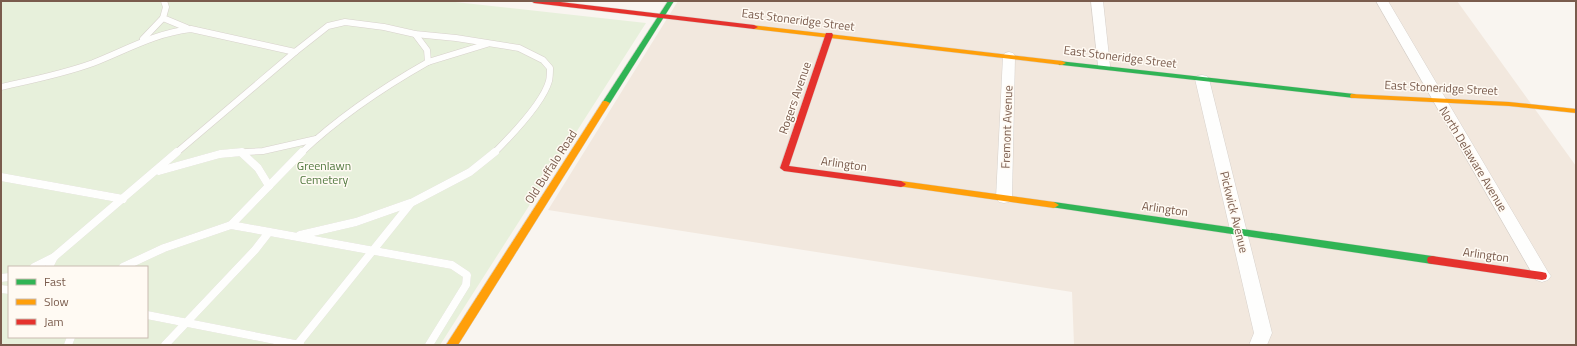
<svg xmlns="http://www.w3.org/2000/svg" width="1577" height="346" viewBox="0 0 1577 346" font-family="'Titillium Web',sans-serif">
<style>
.residential{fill:#f2e8de}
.green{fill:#e7f0db;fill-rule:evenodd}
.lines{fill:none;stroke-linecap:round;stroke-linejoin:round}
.lane-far1-casing{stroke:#d7d1cb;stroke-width:7}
.lane-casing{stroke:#d7d1cb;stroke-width:8}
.street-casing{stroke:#d7d1cb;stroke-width:1}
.fast-casing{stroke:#d9d2cb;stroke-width:1}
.slow-casing{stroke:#d9d2cb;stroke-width:1}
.jam-casing{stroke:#d9d2cb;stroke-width:1}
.lane-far1{stroke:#fefefd;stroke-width:6}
.lane{stroke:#fefefd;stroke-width:8}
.street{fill:#fefefd;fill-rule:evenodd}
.fast{fill:#30b455;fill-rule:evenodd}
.slow{fill:#ff9f0a;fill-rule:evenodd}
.jam{fill:#e5322d;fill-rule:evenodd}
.labels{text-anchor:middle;stroke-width:3;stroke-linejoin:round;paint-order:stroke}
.street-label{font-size:12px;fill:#7a5c4d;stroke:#fffaf3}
.park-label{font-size:12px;fill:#537a41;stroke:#fffaf3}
</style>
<rect width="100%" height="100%" fill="#f9f5f0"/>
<!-- residential -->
<polygon class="residential" points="678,1 1457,1 1576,166 1576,345 1074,345 1072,292 548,210"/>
<!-- green -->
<path class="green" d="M1,1H446L646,23L440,345H1ZM9,267H147V337H9Z"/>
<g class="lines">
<defs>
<g id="lane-far1">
<polyline points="164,1 166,7 163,18 187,28"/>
<polyline points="143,39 163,18"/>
<path d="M295,52L328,26L345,22L384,27L415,34L456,38L519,48L543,60L550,68C550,72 550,77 549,81C543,103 510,137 494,153"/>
<polyline points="428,62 487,44"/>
<path d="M1,87C32,80 63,74 93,63C126,50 155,33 191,29L295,52L176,153"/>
<polyline points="228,153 263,151 316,139"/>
<path d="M301,153C339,117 382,88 428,62L427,50L415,34"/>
</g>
<g id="lane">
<polyline points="242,153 258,168 269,186"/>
<polyline points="159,171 220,154 242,152"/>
<polyline points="1,177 123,199"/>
<polyline points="231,225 302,152"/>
<polyline points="300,235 356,222 410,203"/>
<polyline points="34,267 54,257"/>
<polyline points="49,267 54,257 177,152"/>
<polyline points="123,267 164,248 231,225 452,265 467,275 466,285 429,345"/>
<polyline points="1,278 9,277"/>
<polyline points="1,289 9,290"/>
<polyline points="147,315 300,345"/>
<polyline points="68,345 71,337"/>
<polyline points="165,345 255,250 269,232"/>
<polyline points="297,345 411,203 470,172 495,152"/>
</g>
<g id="street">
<polygon points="1091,1 1103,1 1110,66 1109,69 1099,69 1098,66"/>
<polygon points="1376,1 1388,1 1548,272 1551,276 1548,280 1542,282 1536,280"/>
<polygon points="1009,52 1013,53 1015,56 1012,198 1009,202 1004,203 999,202 996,198 1003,56 1005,53"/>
<polygon points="1202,75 1207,76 1209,79 1272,333 1267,345 1249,345 1254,333 1195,79 1197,76"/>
</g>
<g id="fast">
<polygon points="668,1 674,1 610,103 606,105 603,105 602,103"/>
<polygon points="1059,61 1354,94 1358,96 1354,98 1062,65 1059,65 1058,63"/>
<polygon points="1054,202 1432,256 1436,257 1437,260 1436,263 1432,264 1051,207 1049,205"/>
</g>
<g id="slow">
<polygon points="751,25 1062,61 1066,63 1062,65 754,29 750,27"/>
<polygon points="1351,94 1509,102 1576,109 1576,113 1509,106 1354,98 1351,98 1350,96"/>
<polygon points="603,101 606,101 610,103 458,345 446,345"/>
<polygon points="901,181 1054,202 1059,205 1054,208 898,186 896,184"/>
</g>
<g id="jam">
<polygon points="531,1 552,1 754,25 758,27 754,29 534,3"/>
<polygon points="826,33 832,33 833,35 789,166 901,181 906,184 904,186 901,187 784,171 780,168"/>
<polygon points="1432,256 1542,272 1546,273 1547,276 1546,279 1542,280 1432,264 1428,263 1427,260 1428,257"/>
</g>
</defs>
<!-- lane-far1 casing -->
<use href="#lane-far1" class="lane-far1-casing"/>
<!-- lane casing -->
<use href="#lane" class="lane-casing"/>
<!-- street casing -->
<use href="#street" class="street-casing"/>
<!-- fast casing -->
<use href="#fast" class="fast-casing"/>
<!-- slow casing -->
<use href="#slow" class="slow-casing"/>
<!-- jam casing -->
<use href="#jam" class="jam-casing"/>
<!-- lane-far1 -->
<use href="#lane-far1" class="lane-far1"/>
<!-- lane -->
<use href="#lane" class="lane"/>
<!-- street -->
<use href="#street" class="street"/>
<!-- fast -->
<use href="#fast" class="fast"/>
<!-- slow -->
<use href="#slow" class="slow"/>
<!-- jam -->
<use href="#jam" class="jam"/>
</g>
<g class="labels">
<!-- street labels -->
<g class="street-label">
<text transform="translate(798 20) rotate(7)" y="4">East Stoneridge Street</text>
<text transform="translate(1120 57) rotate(7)" y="4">East Stoneridge Street</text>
<text transform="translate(1441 88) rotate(3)" y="4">East Stoneridge Street</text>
<text transform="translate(795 98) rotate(-71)" y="4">Rogers Avenue</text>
<text transform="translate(1007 127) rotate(-88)" y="4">Fremont Avenue</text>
<text transform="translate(1473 159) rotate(59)" y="4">North Delaware Avenue</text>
<text transform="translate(844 164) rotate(8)" y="4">Arlington</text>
<text transform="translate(551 167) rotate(-57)" y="4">Old Buffalo Road</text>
<text transform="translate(1165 209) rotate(8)" y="4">Arlington</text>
<text transform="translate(1234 212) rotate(76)" y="4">Pickwick Avenue</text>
<text transform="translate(1486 255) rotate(8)" y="4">Arlington</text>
</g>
<!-- park labels -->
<g class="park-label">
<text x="324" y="170">Greenlawn<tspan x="324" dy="14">Cemetery</tspan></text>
</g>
</g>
<!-- border -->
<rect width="1577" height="346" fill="none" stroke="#7a5c4d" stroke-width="4"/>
<!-- legend -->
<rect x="8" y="266" width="140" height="72" fill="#fffaf3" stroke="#cabbb1"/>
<rect x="16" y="279" width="20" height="6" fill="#30b455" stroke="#cabbb1"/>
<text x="44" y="286" font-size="12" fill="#7a5c4d">Fast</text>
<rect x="16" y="299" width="20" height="6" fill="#ff9f0a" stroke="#cabbb1"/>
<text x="44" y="306" font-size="12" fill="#7a5c4d">Slow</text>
<rect x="16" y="319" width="20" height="6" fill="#e5322d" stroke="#cabbb1"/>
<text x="44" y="326" font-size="12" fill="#7a5c4d">Jam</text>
</svg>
